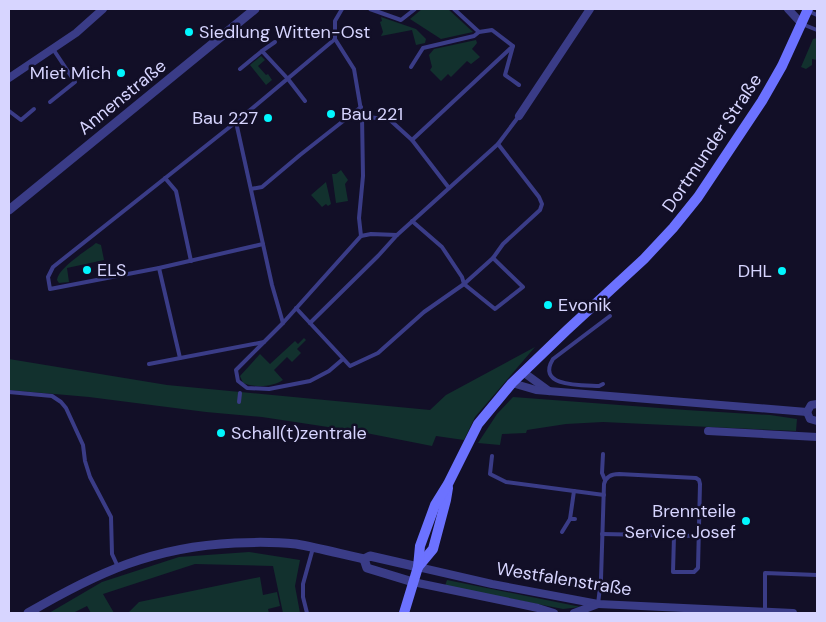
<svg xmlns="http://www.w3.org/2000/svg" width="826" height="622" viewBox="0 0 826 622" font-family="'DM Sans',sans-serif">
<style>
.green{fill:#12312e}
.lines{fill:none;stroke-linecap:round;stroke-linejoin:round}
.service{stroke:#3a3c87;stroke-width:4}
.minor{stroke:#3a3c87;stroke-width:8}
.tertiary{stroke:#3a3c87;stroke-width:9}
.secondary{stroke:#6c72ff;stroke-width:10}
.poi-dot{fill:#01f7ff;stroke:#120f27;stroke-width:2}
.labels{text-anchor:middle;stroke-width:5;stroke-linejoin:round;paint-order:stroke}
.poi-label{font-size:18px;fill:#d7d5ff;stroke:#120f27;text-anchor:start}
.street-label{font-size:18px;fill:#d7d5ff;stroke:#120f27}
</style>
<rect width="100%" height="100%" fill="#120f27"/>
<!-- green -->
<g class="green">
<polygon points="422,9 448,9 473,32 441,39 410,19"/>
<polygon points="381,17 416,29 426,39 425,43 416,45 412,30 381,36 383,32 380,22 382,21"/>
<polygon points="817,38 817,60 812,59 812,65 806,69 801,67 813,39"/>
<polygon points="476,40 477,43 472,49 480,57 471,64 467,61 451,77 448,74 441,81 430,70 432,67 429,55 434,49"/>
<polygon points="261,56 265,60 258,66 266,75 268,74 272,80 266,85 250,65"/>
<polygon points="341,170 348,180 345,184 348,201 336,203 332,174 336,174"/>
<polygon points="326,182 331,204 328,206 326,204 322,207 311,195"/>
<path d="M96,243L101,245L104,260L67,268L69,282L59,283L57,280C58,268 86,251 96,243Z"/>
<path d="M304,338L306,340L297,349L301,353L292,362L287,357L274,370L283,380C272,387 256,388 243,383L240,376L260,354L270,364L295,341L298,344Z"/>
<polygon points="535,347 475,417 464,440 436,436 432,446 361,432 262,417 206,412 89,397 9,390 9,359 167,385 430,410 446,395"/>
<polygon points="513,397 686,410 770,415 797,419 796,431 603,422 566,424 527,430 526,433 502,434 500,445 478,443 497,414"/>
<polygon points="249,552 300,560 295,586 300,613 283,613 273,566 195,564 103,594 114,613 91,613 87,606 73,613 49,613 102,582 179,557"/>
<polygon points="260,577 263,595 277,592 280,606 268,609 269,613 128,613 139,602"/>
<polygon points="447,580 581,607 563,609 445,586"/>
</g>
<g class="lines">
<!-- service -->
<g class="service">
<polyline points="370,9 401,20 415,9"/>
<polyline points="454,9 479,32 492,30 513,46 505,75 519,85"/>
<polyline points="808,11 817,15"/>
<polyline points="802,24 817,30"/>
<polyline points="335,39 354,69 362,116 363,176 359,218 361,236"/>
<polyline points="262,51 275,42"/>
<polyline points="411,67 423,48 474,36 479,32"/>
<polyline points="240,69 262,51 288,79 305,101"/>
<polyline points="50,102 75,82 53,49"/>
<polyline points="9,111 21,120 34,109"/>
<polyline points="362,116 390,120 412,140 449,188"/>
<polyline points="236,122 272,285 283,323"/>
<polyline points="412,140 513,46"/>
<polyline points="165,178 176,191 191,261"/>
<polyline points="251,189 262,187 300,155 361,107"/>
<polyline points="412,221 442,247 462,277 464,284 495,309 523,287 493,258"/>
<polyline points="263,244 159,268 50,289 48,277 53,267 236,122 335,39 335,21 342,9"/>
<polyline points="159,268 180,358"/>
<polyline points="296,308 350,366 378,353 424,312 464,284 493,258 503,244 540,210 542,204 539,197 498,144"/>
<polyline points="310,323 378,256 397,235"/>
<polyline points="264,342 236,370 238,381 247,388 269,389 310,381 329,371 343,359"/>
<polyline points="149,364 264,342 283,323 361,236 371,234 397,235 498,144 519,116"/>
<path d="M603,384L599,386C585,385 535,388 553,359L610,316"/>
<polyline points="9,392 52,396 61,402 66,408 83,445 85,461 90,477 111,517 112,554 118,567"/>
<polyline points="239,402 240,393"/>
<polyline points="603,454 602,473 605,480"/>
<polyline points="492,456 490,474 506,482 604,495"/>
<polyline points="574,491 570,519 575,519"/>
<polyline points="562,532 570,519"/>
<polyline points="602,534 699,536"/>
<path d="M598,604L601,579L604,484C606,476 612,474 619,474L696,478L699,480L700,484L698,568L694,572H673L674,536"/>
<polyline points="765,612 765,573 817,575"/>
<polyline points="307,613 303,597 303,584 313,548"/>
</g>
<!-- minor -->
<g class="minor">
<polyline points="788,9 802,24"/>
<polyline points="9,78 76,33 103,9"/>
<polyline points="519,116 590,9"/>
<polyline points="523,372 549,391"/>
<polyline points="512,383 536,390 807,412"/>
<polyline points="807,412 810,419 817,421"/>
<polyline points="807,412 811,405 817,404"/>
<polyline points="708,431 817,437"/>
<polyline points="418,567 492,584 598,604 793,613"/>
<polyline points="413,582 538,608 554,613"/>
<polyline points="574,613 598,604"/>
</g>
<!-- tertiary -->
<g class="tertiary">
<polyline points="9,210 255,9"/>
<polyline points="364,559 367,568 413,582"/>
<path d="M28,613C98,572 153,547 235,543C256,542 276,542 296,544C319,548 341,554 364,559L370,556L418,567"/>
</g>
<!-- secondary -->
<g class="secondary">
<polyline points="418,567 433,549 446,500 448,488"/>
<polyline points="404,613 418,567 420,546 435,505 448,484 478,424 512,383 567,330 644,259 673,228 698,197 762,101 782,66 808,9"/>
</g>
</g>
<!-- markers -->
<g class="poi-dot">
<circle cx="189" cy="32" r="5"/>
<circle cx="121" cy="73" r="5"/>
<circle cx="331" cy="114" r="5"/>
<circle cx="268" cy="118" r="5"/>
<circle cx="87" cy="270" r="5"/>
<circle cx="782" cy="271" r="5"/>
<circle cx="548" cy="305" r="5"/>
<circle cx="221" cy="433" r="5"/>
<circle cx="746" cy="521" r="5"/>
</g>
<g class="labels">
<!-- poi labels -->
<g class="poi-label">
<text x="199" y="38">Siedlung Witten-Ost</text>
<text x="111" y="79" text-anchor="end">Miet Mich</text>
<text x="341" y="120">Bau 221</text>
<text x="258" y="124" text-anchor="end">Bau 227</text>
<text x="97" y="276">ELS</text>
<text x="772" y="277" text-anchor="end">DHL</text>
<text x="558" y="311">Evonik</text>
<text x="231" y="439">Schall(t)zentrale</text>
<text x="736" y="517" text-anchor="end">Brennteile<tspan x="736" dy="21">Service Josef</tspan></text>
</g>
<!-- street labels -->
<g class="street-label">
<text transform="translate(122 97) rotate(-39)" y="6">Annenstraße</text>
<text transform="translate(712 143) rotate(-56)" y="6">Dortmunder Straße</text>
<text transform="translate(564 579) rotate(9)" y="6">Westfalenstraße</text>
</g>
</g>
<!-- border -->
<rect width="826" height="622" fill="none" stroke="#d7d5ff" stroke-width="20"/>
</svg>
